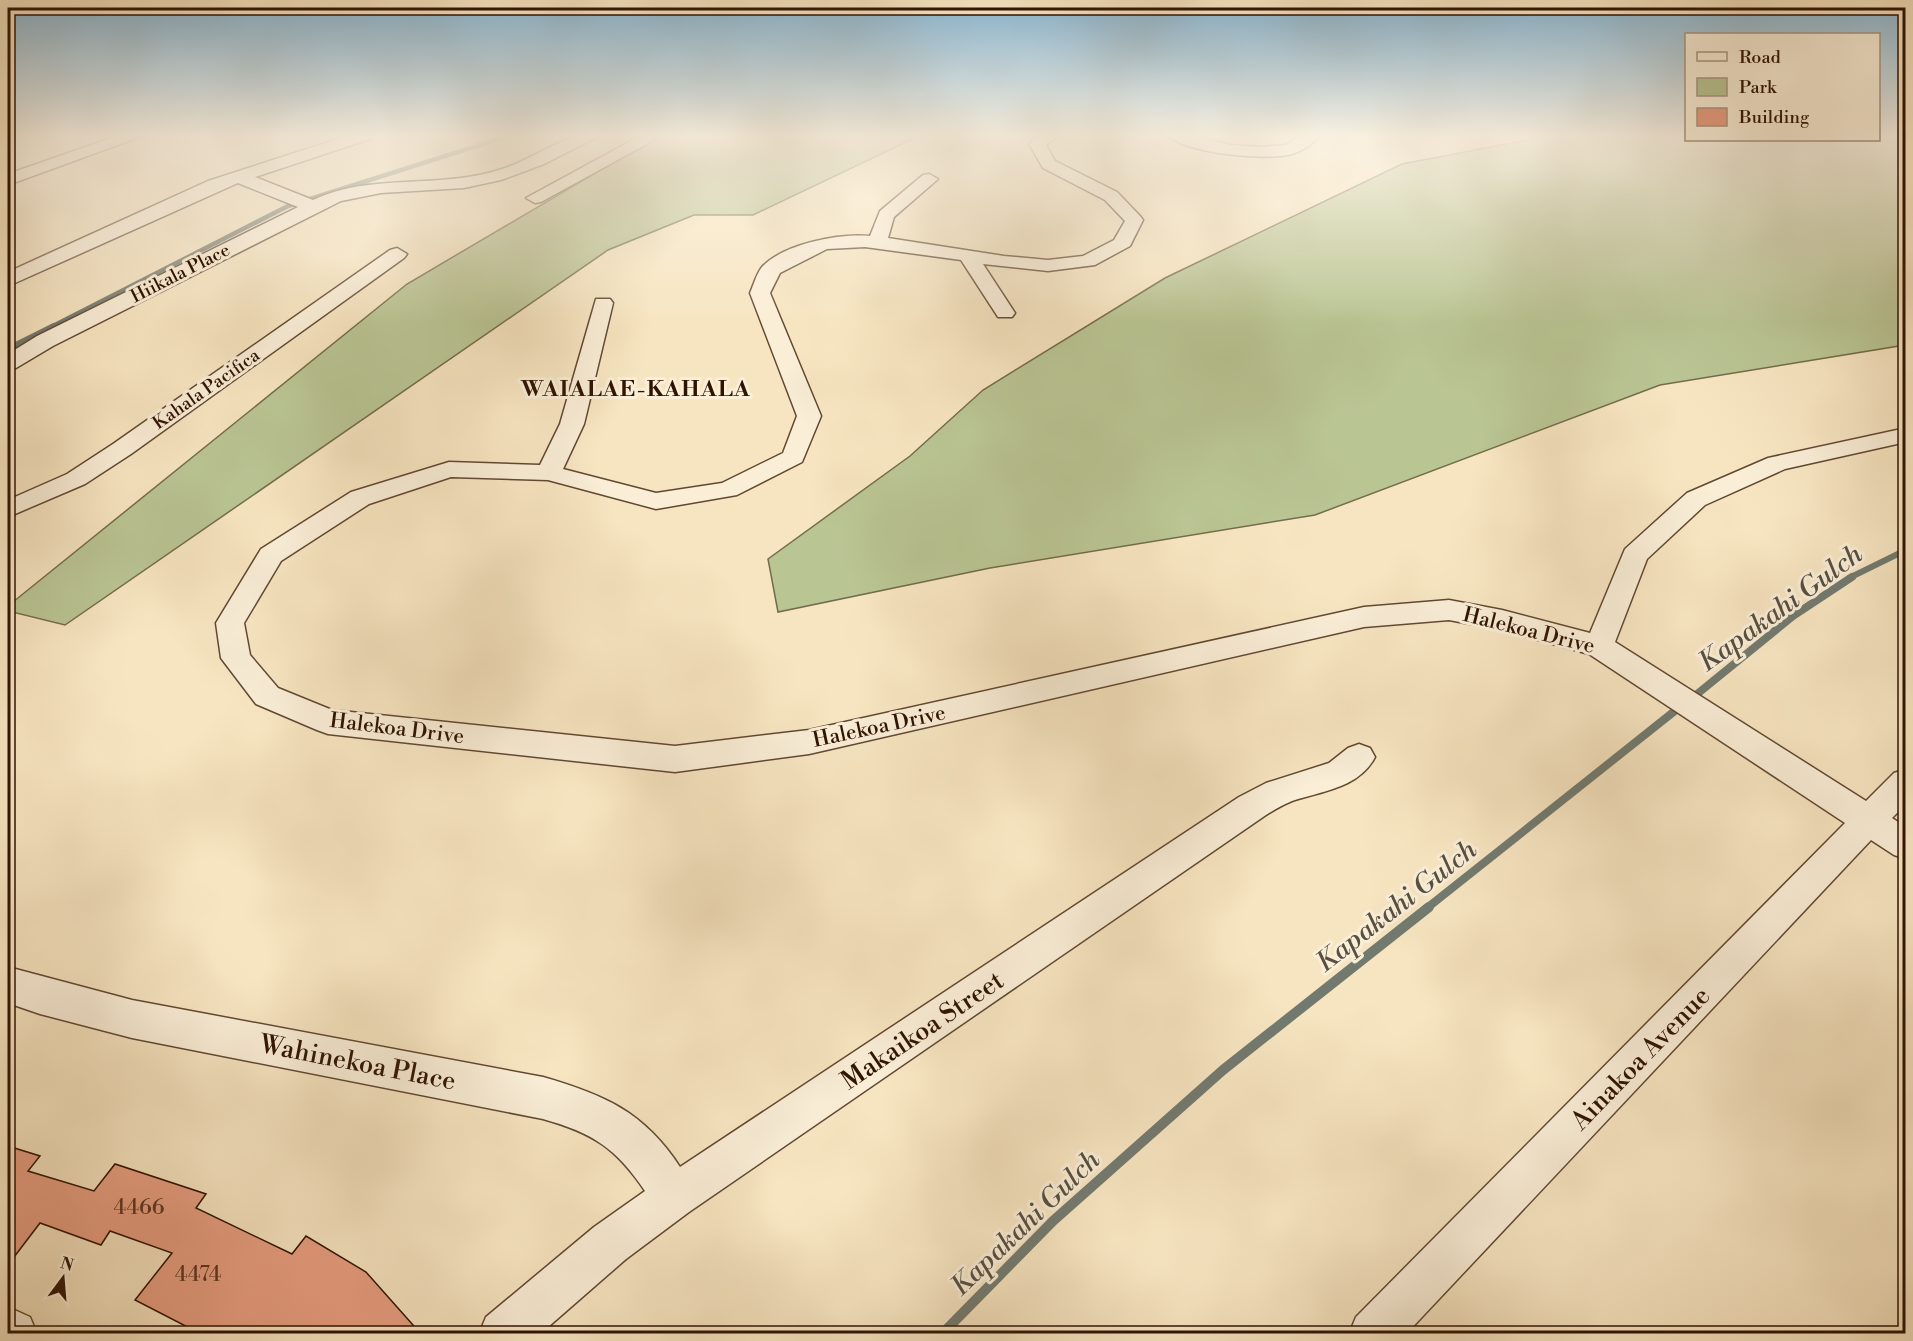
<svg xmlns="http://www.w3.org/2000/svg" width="1913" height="1341" viewBox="0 0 1913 1341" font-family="'Libre Bodoni',serif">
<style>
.green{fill:#bac594;stroke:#746c4b;stroke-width:1.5}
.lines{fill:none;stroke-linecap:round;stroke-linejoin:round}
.stream-far3{stroke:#727a70;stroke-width:4.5}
.stream-far2{stroke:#727a70;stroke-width:6}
.stream-far1{stroke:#727a70;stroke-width:8}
.stream{stroke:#727a70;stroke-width:10}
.building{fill:#e79e81;stroke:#2f1302;stroke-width:1.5}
.minor-casing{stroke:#614832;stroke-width:3}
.minor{fill:#faeed7;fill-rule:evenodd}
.labels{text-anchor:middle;stroke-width:6;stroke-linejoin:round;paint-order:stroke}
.far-street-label{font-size:18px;fill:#2f1302;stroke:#faeed7}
.street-label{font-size:21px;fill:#2f1302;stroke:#faeed7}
.near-number-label{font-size:21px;fill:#5d3622}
.far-district-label{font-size:22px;font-weight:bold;letter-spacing:1.5px;fill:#2f1302;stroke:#faeed7}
.near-street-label{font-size:26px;fill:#2f1302;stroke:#faeed7}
.near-water-label{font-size:27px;font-style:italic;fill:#564f42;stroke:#faeed7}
</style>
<rect width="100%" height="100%" fill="#f7e5c1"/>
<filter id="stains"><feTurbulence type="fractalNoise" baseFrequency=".00333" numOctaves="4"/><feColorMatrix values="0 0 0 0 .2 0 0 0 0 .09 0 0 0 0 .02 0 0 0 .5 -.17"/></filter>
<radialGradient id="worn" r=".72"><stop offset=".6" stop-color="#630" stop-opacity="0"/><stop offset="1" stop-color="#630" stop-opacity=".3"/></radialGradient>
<!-- green -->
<g class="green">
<polygon points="660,135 921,135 753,215 694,215 608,250 65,625 8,611 8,606 407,284"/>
<polygon points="1553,135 1686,135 1686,140 1878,140 1879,135 1905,135 1905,345 1660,385 1315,515 990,568 778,612 768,559 910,456 983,390 1165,278 1402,164"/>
</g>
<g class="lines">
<!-- stream-far3 -->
<polyline class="stream-far3" points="51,327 288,206 511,135"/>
<!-- stream-far2 -->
<g class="stream-far2">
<polyline points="8,349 54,326"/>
<polyline points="1849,578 1906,550"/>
</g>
<!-- stream-far1 -->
<g class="stream-far1">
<polyline points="1691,699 1793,616 1852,577"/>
<polyline points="1427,908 1681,706"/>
</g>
<!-- stream -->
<polyline class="stream" points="942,1334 1053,1221 1223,1070 1429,907"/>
</g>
<!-- building -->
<polygon class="building" points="8,1146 40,1156 28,1171 94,1191 115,1164 206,1194 196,1208 292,1254 306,1236 366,1272 421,1334 201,1334 135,1300 172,1253 110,1231 101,1245 40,1223 8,1265"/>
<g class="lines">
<defs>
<g id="minor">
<polygon points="120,135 145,135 8,185 8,174"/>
<path d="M350,135H375L373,138L255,177L313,200C372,172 440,190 502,169C528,161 552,143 578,136C585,134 594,135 601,135L544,164L501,180L464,188L381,193L341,201L53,346L16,368L8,369V354L37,336L298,207L238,183L15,283L8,285V272L208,181Z"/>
<polygon points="642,135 663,135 541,202 535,203 526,198"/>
<path d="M1039,135H1058L1046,145L1055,161L1117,192L1140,216L1143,220L1130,246L1095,265L1048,271L983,264L1015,313L1012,317H998L961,260L865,247L827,249L780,273L770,293L821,416L802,462L737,495L656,509L548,480L451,477L369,504L281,561L244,623L250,655L278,688L332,710L675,746L809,730L1364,607L1449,600L1502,610L1590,633L1625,549L1687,493L1768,458L1906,428V442L1785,469L1705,505L1647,559L1615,642L1866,801L1894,773L1906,769V804L1892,818L1906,827V859L1894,855L1871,840L1406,1334H1349L1356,1317L1845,823L1589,654L1502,630L1449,620L1364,627L809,754L675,772L328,734L317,730L256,704L221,658L216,623L261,549L351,492L449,462L540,465L560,424L596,299H610L613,303L584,424L563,469L656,493L722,483L783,453L797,416L750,293C754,284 756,275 762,267C783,244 840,233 870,236L880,211L923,175L929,174L938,179L894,217L888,238L1004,256L1048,260L1083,256L1114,240L1125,221L1105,200L1043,168L1029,144Z"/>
<path d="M1168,135H1192L1231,145L1260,147L1286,145L1301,135H1320C1313,143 1303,151 1292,154C1268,161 1186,154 1168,135Z"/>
<polygon points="397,248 407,254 404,258 131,454 85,484 8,517 8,500 67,474 113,444 390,250"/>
<path d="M1359,744L1370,748L1375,757C1359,788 1322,791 1292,801C1282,805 1272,811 1263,817L689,1212L626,1259L540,1334H479L486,1317L594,1227L645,1191C616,1148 593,1133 543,1119L132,1038L40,1014L8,1003V967L132,1000L543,1077C605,1095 644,1112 680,1167L1239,797L1266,783L1329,763L1348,748Z"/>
<polygon points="8,1307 30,1317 37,1334 8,1334"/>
</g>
</defs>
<!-- minor casing -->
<use href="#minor" class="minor-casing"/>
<!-- minor -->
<use href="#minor" class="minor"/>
</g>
<!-- sky -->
<linearGradient id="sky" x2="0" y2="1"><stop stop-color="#8ab8d5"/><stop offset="0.42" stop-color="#fbf3e3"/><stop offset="1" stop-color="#fbf3e3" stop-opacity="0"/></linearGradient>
<rect width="1913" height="323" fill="url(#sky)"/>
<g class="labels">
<!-- far-street labels -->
<g class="far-street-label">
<text transform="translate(180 273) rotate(-27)" y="6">Hiikala Place</text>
<text transform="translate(206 389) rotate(-35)" y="6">Kahala Pacifica</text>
</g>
<!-- street labels -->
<g class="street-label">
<text transform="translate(1529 630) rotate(14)" y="7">Halekoa Drive</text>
<text transform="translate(879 726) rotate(-12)" y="7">Halekoa Drive</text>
<text transform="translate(397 728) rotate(7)" y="7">Halekoa Drive</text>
</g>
<!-- near-number labels -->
<g class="near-number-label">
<text x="139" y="1214">4466</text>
<text x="198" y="1281">4474</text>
</g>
<!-- far-district labels -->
<g class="far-district-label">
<text x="636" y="396">WAIALAE-KAHALA</text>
</g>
<!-- near-street labels -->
<g class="near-street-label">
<text transform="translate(922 1030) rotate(-34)" y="9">Makaikoa Street</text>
<text transform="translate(1640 1058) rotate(-46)" y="9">Ainakoa Avenue</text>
<text transform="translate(358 1062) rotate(11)" y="9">Wahinekoa Place</text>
</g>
<!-- near-water labels -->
<g class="near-water-label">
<text transform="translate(1780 608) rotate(-36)" y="9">Kapakahi Gulch</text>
<text transform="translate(1396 906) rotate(-38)" y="9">Kapakahi Gulch</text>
<text transform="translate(1025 1223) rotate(-44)" y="9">Kapakahi Gulch</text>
</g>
</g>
<!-- margin -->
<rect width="1913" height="1341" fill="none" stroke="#f7e5c1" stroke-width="30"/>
<rect x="9" y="9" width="1895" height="1323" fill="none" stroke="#2f1302" stroke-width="3"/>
<rect x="15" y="15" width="1883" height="1311" fill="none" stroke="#2f1302" stroke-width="1.5"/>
<!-- legend -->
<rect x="1685" y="33" width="195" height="108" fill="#faeed7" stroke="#a99682" stroke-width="1.5"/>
<rect x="1697" y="52" width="30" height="9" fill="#faeed7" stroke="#a99682" stroke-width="1.5"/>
<text x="1739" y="63" font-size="18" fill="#2f1302">Road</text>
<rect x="1697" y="78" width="30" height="18" fill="#bac594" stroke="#a99682" stroke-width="1.5"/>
<text x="1739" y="93" font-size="18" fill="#2f1302">Park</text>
<rect x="1697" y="108" width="30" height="18" fill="#e79e81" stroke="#a99682" stroke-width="1.5"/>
<text x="1739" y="123" font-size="18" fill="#2f1302">Building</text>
<!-- north arrow -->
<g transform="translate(63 1278) rotate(16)" stroke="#faeed7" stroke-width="4.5" paint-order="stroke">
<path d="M0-4.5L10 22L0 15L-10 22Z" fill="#2f1302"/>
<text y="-9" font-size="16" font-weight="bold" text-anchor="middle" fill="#2f1302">N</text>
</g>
<rect width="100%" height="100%" filter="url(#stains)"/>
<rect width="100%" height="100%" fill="url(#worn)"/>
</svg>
